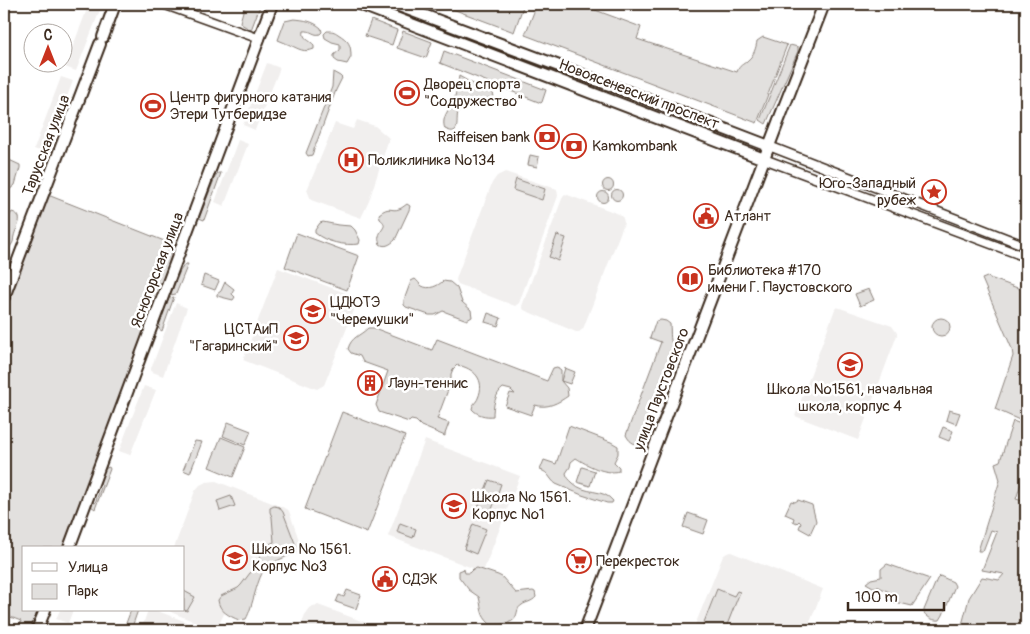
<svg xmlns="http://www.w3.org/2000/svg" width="1030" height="634" viewBox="0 0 1030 634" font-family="Pangolin,sans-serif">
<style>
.built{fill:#f1efee}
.green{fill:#e2e0de;stroke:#8e857e}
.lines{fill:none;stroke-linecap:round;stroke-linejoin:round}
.minor-casing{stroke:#3b2a1e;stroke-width:11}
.major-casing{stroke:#3b2a1e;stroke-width:14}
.minor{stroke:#fff;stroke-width:8}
.major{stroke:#fff;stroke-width:10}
.labels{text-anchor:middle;stroke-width:5;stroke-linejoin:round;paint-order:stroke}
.poi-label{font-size:15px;fill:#3b2a1e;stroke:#fff;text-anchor:start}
.street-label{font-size:15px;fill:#3b2a1e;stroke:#fff}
</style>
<rect width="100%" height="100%" fill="#fff"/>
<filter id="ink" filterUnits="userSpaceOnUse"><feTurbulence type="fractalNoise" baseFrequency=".02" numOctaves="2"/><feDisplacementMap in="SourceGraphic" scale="10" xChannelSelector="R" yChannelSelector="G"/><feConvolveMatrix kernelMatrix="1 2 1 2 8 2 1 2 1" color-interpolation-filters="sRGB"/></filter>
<g filter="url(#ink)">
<!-- built -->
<g class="built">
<polygon points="89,4 102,5 76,71 65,67"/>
<polygon points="267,63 280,68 255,130 243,125"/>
<polygon points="61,77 73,81 46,153 34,149"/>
<polygon points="357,120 375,126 389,138 369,201 361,218 311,200 307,190 335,123 353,129"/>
<polygon points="238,140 248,144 224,206 215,202"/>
<polygon points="505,172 557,189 558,196 519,303 515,306 458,284 456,280 457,276 492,183 497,176"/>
<polygon points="565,194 619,214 623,218 624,223 583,329 579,332 576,332 524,310 522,306 563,196"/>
<polygon points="278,268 359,298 324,385 317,389 243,360"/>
<polygon points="176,303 187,308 163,376 150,371"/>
<polygon points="837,307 892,326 897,333 897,335 858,440 795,416 835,309"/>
<polygon points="144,386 156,390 130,455 119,451"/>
<polygon points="425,440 520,476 483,572 388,536"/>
<polygon points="216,481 287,509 289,511 303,552 268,564 224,614 216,630 215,630 173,613 168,610 184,610 184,548 174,548 195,491 200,485 206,482"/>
<polygon points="731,552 823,589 807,630 693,630 723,556 727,553"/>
<polygon points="318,605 364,622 368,627 369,630 299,630 306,612 309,608 313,606"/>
<polygon points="60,610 73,610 68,623 56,619"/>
<polygon points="148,610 155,610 192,624 195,630 141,630"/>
</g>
<!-- green -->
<g class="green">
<polygon points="245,4 259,4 260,6 251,30 241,24 240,22"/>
<polygon points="439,4 524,4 514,32"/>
<path d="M537,4H579L641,27L637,39L737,72C740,64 742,66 748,60C754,55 756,48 757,41L763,37L787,45L757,123L525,35Z"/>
<path d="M294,19C305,20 313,21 321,28L322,32L320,34C314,36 311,30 304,31C302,39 310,40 314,45V49C304,53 299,49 290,45C286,43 282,42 278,40L285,21Z"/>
<polygon points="371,20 397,30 392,45 365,36"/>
<path d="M327,31C332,31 334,31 338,34C349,41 351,44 351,57L347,64L338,62L334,59V55L340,50V44L332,42L325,38L324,34Z"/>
<polygon points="403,31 432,42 426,58 397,48"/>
<polygon points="790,45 798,47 798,51 766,124 760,120"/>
<polygon points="444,51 546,90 542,102 541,103 440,63"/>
<polygon points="333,72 340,76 342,78 336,90 312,155 308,156 306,153 332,87"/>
<path d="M459,76L473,84L491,89L494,96L492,97C485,99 463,105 459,110C454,117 463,138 445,129C440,116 452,108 455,96C457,90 458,83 459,76Z"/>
<polygon points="530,155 539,157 537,167 528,165"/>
<polygon points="4,159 7,159 20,165 20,168 15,185 8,191 4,204"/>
<polygon points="218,173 221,173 204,220 199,218 216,175"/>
<polygon points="516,179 545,189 542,200 513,190"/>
<circle cx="608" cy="185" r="5.5"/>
<circle cx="617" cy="195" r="5.5"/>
<circle cx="603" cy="197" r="5.5"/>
<polygon points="48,195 177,246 63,548 24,548 24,610 38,610 30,630 26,630 19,627 21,621 5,615 4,618 4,311"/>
<path d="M407,204L410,206L409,210L395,240C391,244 385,248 380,244C379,241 378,238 379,236C381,228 389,226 380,219L379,214C390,205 391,212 399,209C402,208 404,206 407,204Z"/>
<path d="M12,212C26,216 16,227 14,236C13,239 14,241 12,244C11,246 9,248 8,251L4,249V221L7,220Z"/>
<path d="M323,222L338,225L351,226L355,230L360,240L359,244C344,246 326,242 315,233V230L320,223Z"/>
<polygon points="297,233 359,256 347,290 285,267"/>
<polygon points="557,235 566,238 558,261 549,257"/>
<polygon points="185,264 188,264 176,294 170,295 180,271"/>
<polygon points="204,275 219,281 215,290 201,285"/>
<polygon points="987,277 1026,291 1026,423 995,409 1013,356 1012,349 982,279"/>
<path d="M415,279C418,281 419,284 422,286C429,290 438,286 443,281L450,282L457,288L462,302L471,310L472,317L467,320L443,311L435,315H429L406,307L404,305V300L411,281Z"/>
<polygon points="225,282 234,289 232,294 235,297 233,300 217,296 217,294 221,291"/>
<polygon points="869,289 874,300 860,306 855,294"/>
<polygon points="174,297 162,331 159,329 158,326 169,298"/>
<polygon points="488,313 501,318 498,326 485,322"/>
<circle cx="941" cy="327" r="9"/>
<path d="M661,320L666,321L670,324C671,334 669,341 675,350L639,445C633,444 629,441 626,435L661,342L650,338L656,321Z"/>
<path d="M368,328H374L432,350L437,339L547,381L553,368L557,367L561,370V381L565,368L575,372L570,384L561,381L567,388L568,396C558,403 547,409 535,405L531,415L505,406L510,393L515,394L511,390L503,388C495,394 493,406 493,416C486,417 477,415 472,409C473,403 476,403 478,398C486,380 474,368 457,365L453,369L451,374V382L437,419L449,423L445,434V436L421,426L416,421L411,420L409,422L379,412L376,405L388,371L363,362L360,356L351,353L348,349C351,337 360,336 368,328Z"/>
<polygon points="949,410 960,413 956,424 946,420"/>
<polygon points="342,412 405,436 367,533 305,509"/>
<polygon points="1013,421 1026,426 1026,468 1016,499 1026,502 1026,630 967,630 962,625 969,598 982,577 999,580 1004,574 982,570 997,532 991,530 983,551 978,551 1000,480 995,463 1000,461"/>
<polygon points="228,422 251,431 245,445 223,436"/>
<path d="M569,426L611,442L618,446V454L614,462L619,467V471C605,475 587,465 576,458L571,462L570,467L566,473C567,478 569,479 573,483C585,495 603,488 613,501L612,503H607L582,495L556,484C549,479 549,472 540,470L544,460L556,464Z"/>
<polygon points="943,427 953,431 949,441 939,437"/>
<polygon points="221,437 245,447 233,477 209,467"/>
<polygon points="195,441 202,442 190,473 183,470"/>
<polygon points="109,467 110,469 95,509 91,506 91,502 95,503 102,485 99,483 104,469"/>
<polygon points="582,467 595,471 590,486 577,482"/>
<polygon points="489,480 501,484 490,515 477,510"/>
<polygon points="231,496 235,506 220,511 217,501"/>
<polygon points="798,500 812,505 816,521 810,534 799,528 801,523 799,521 797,523 793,521 794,518 785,514 791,501 795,502"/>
<path d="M274,506L279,507L283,512L296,546V552L295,553C285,557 275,561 266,568C257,576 253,607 246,619L239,620C229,616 219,611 218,600L221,596L238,588L241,585L250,573L257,568L261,553L265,546L274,542L272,517L270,512V508Z"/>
<polygon points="688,513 708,520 703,534 683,527"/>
<polygon points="400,523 416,529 413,538 397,532"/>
<polygon points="473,524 486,529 476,554 464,549"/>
<polygon points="887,564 930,579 912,606 891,601 891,593 879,587 873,587 866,583 871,579 881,577 881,569"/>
<path d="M477,568L498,575L502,577L516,593L533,591L535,592L536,597C532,602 526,602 522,605C517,608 518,611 516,616C514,625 497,624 490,624C480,615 482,609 479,597L469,590L459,577V571L464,569L465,573H469L473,569Z"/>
<path d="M940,576L953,582L955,586L943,615L940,620C934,621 928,618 924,613V610L937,579Z"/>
<polygon points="717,589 734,596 737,591 740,592 725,630 701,630"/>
<polygon points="347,590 361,595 356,609 336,602 339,595 344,597"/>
<polygon points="184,591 195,597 187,611 184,610"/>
<polygon points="131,610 138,610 131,630 118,630 120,626 125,626"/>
</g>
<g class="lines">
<defs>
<g id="minor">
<polyline points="163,4 260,39"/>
<polyline points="769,146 1026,246"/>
<polyline points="764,159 1026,257"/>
</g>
<g id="major">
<polyline points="359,4 764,159"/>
<polyline points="394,4 623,90 769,146"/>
<polyline points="103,37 115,4"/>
<polyline points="4,297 100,44"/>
<polyline points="69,548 272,4"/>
<polyline points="37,630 45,610"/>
<polyline points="585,630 777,125 824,4"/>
</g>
</defs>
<!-- minor casing -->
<use href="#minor" class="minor-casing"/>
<!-- major casing -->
<use href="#major" class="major-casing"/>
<!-- minor -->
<use href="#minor" class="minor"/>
<!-- major -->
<use href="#major" class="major"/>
</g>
</g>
<!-- icons -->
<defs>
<symbol id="stadium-ring" viewBox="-11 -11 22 22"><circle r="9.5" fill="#fff" stroke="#c8321e" stroke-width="1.5"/><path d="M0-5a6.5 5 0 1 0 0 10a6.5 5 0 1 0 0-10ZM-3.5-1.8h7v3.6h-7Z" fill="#c8321e"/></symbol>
<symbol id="bank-ring" viewBox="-11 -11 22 22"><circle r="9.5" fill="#fff" stroke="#c8321e" stroke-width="1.5"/><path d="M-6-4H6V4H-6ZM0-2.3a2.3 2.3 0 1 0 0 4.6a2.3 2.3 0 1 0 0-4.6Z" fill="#c8321e"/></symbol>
<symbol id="hospital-ring" viewBox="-11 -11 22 22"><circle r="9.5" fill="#fff" stroke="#c8321e" stroke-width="1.5"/><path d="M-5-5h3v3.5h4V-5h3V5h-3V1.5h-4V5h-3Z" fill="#c8321e"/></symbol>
<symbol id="sight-ring" viewBox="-11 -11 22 22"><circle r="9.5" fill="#fff" stroke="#c8321e" stroke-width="1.5"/><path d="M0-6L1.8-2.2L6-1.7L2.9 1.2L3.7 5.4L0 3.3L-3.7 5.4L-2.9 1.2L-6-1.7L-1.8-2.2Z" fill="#c8321e"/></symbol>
<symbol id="civic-ring" viewBox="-11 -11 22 22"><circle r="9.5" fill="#fff" stroke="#c8321e" stroke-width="1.5"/><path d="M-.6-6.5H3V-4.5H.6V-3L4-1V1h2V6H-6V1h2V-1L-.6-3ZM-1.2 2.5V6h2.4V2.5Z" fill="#c8321e"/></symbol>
<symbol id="library-ring" viewBox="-11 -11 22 22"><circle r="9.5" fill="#fff" stroke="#c8321e" stroke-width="1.5"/><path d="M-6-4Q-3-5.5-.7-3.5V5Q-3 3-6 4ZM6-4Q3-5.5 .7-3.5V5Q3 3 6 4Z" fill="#c8321e"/></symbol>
<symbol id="university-ring" viewBox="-11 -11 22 22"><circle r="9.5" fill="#fff" stroke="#c8321e" stroke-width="1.5"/><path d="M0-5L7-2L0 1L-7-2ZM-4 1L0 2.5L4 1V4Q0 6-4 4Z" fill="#c8321e"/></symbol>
<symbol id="school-ring" viewBox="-11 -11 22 22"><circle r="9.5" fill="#fff" stroke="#c8321e" stroke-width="1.5"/><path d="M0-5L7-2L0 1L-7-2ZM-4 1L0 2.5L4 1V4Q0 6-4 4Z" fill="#c8321e"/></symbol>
<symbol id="building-ring" viewBox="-11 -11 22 22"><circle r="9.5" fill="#fff" stroke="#c8321e" stroke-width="1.5"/><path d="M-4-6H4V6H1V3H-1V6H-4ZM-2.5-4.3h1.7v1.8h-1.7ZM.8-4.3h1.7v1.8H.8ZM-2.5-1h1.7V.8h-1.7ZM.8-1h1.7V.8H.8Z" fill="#c8321e"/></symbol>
<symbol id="supermarket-ring" viewBox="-11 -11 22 22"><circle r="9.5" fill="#fff" stroke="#c8321e" stroke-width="1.5"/><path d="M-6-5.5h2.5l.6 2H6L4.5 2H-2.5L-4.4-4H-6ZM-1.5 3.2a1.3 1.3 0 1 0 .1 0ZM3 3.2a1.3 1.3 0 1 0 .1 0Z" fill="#c8321e"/></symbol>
</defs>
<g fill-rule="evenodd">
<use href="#stadium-ring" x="393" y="79" width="28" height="28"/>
<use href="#stadium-ring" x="139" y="92" width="28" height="28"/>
<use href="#bank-ring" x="533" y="123" width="28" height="28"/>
<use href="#bank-ring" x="560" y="132" width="28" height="28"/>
<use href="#hospital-ring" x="337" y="146" width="28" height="28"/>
<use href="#sight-ring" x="920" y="178" width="28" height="28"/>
<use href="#civic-ring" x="692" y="202" width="28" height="28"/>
<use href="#library-ring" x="676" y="265" width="28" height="28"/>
<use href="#university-ring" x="299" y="297" width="28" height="28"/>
<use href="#university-ring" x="282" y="324" width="28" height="28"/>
<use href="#school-ring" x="836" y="351" width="28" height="28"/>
<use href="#building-ring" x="356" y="369" width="28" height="28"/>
<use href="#school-ring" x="440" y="492" width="28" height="28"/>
<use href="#school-ring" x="221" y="544" width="28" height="28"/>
<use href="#supermarket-ring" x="565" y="547" width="28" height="28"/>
<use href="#civic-ring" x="371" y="565" width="28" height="28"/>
</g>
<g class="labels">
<!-- poi labels -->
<g class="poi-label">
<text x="424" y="89">Дворец спорта<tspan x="424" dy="17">"Содружество"</tspan></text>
<text x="170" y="102">Центр фигурного катания<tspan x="170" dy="17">Этери Тутберидзе</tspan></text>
<text x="530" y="142" text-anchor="end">Raiffeisen bank</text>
<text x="592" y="151">Kamkombank</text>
<text x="368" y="165">Поликлиника №134</text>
<text x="916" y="188" text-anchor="end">Юго-Западный<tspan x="916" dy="17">рубеж</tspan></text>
<text x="724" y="221">Атлант</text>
<text x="708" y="275">Библиотека #170<tspan x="708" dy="17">имени Г. Паустовского</tspan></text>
<text x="330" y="307">ЦДЮТЭ<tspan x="330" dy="17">"Черемушки"</tspan></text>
<text x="278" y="334" text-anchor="end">ЦСТАиП<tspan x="278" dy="17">"Гагаринский"</tspan></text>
<text x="388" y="388">Лаун-теннис</text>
<text x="850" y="394" text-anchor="middle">Школа №1561, начальная<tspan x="850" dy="17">школа, корпус 4</tspan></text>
<text x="472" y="502">Школа № 1561.<tspan x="472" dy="17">Корпус №1</tspan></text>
<text x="252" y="554">Школа № 1561.<tspan x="252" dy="17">Корпус №3</tspan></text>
<text x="596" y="566">Перекресток</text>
<text x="402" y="584">СДЭК</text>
</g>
<!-- street labels -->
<g class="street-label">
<text transform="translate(639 94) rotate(21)" y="5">Новоясеневский проспект</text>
<text transform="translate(46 145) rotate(-69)" y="5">Тарусская улица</text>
<text transform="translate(157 270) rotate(-69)" y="5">Ясногорская улица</text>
<text transform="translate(661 389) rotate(-69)" y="5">улица Паустовского</text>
</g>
</g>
<!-- margin -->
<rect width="1030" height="634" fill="none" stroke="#fff" stroke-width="20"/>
<rect x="10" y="10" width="1010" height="614" fill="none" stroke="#3b2a1e" stroke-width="2" filter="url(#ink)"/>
<!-- legend -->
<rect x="22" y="546" width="162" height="65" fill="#ffffff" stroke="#b1aaa5"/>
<rect x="32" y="563" width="25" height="8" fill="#ffffff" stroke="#b1aaa5"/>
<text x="68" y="572" font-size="15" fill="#3b2a1e">Улица</text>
<rect x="32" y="584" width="25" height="15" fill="#e2e0de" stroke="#b1aaa5"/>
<text x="68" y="596" font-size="15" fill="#3b2a1e">Парк</text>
<!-- north arrow -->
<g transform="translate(48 48)"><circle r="24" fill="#ffffff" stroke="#b1aaa5"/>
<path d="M0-4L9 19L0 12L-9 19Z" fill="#c8321e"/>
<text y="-8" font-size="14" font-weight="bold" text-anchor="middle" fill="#3b2a1e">С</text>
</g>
<!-- scale -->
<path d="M848 602v8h96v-8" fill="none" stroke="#3b2a1e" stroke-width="2.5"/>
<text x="855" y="602" font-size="15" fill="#3b2a1e" stroke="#ffffff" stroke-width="4" paint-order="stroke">100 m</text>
</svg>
